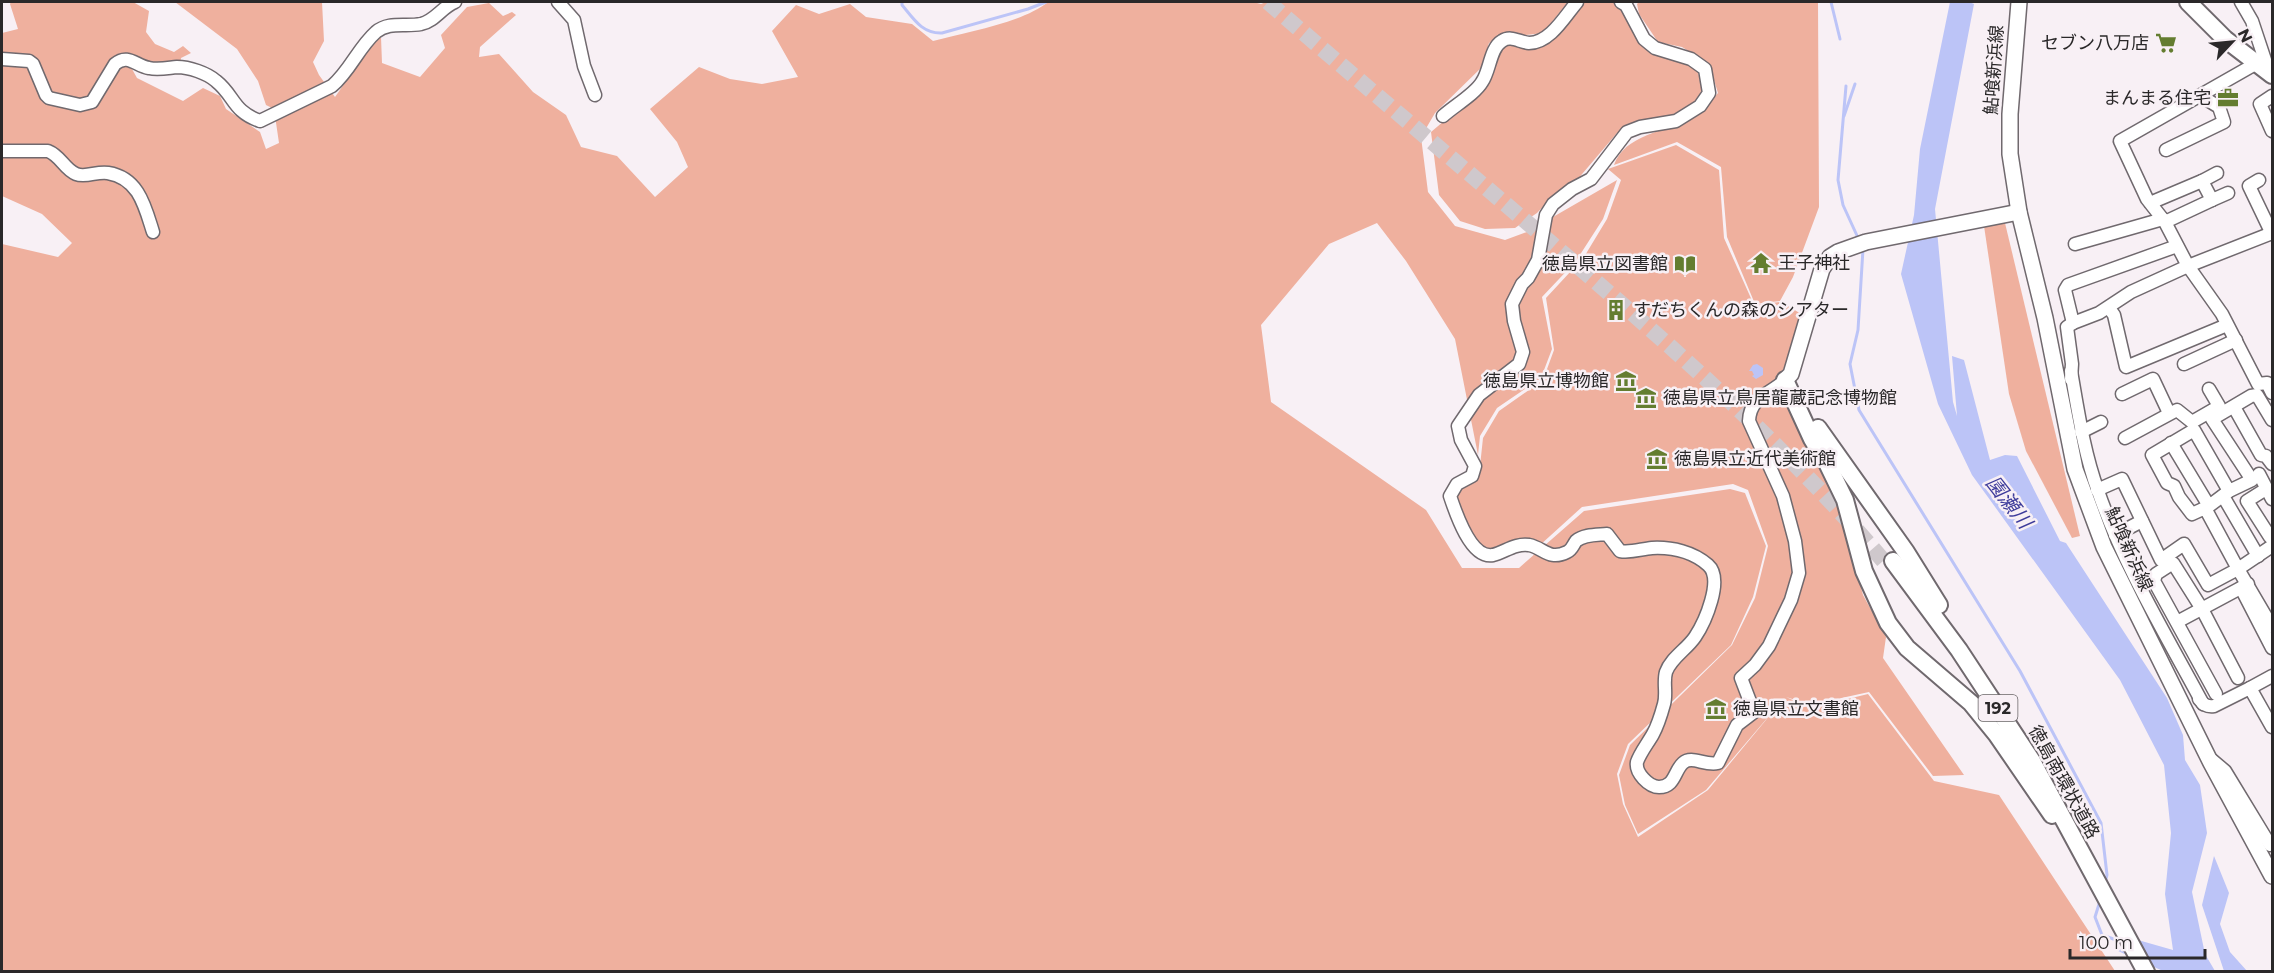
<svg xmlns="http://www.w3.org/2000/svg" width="2274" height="973" viewBox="0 0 2274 973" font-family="Montserrat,'Noto Sans JP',sans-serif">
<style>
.green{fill:#efb09e}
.water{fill:#bcc4f7}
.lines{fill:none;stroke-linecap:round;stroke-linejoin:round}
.stream{stroke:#bcc4f7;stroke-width:3}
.highway-tunnel{stroke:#cfc8cc;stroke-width:16;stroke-dasharray:16 8;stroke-linecap:butt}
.minor-casing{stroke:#70696e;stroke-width:15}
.major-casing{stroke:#70696e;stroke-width:18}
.highway-casing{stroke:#70696e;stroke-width:20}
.minor{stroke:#fff;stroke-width:12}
.major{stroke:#fff;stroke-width:15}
.highway{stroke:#fff;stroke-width:16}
.labels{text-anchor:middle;stroke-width:5;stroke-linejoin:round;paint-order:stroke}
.shield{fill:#f8f0f5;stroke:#686466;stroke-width:1.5}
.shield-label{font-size:16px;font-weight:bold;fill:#2a2829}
.poi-label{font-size:18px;fill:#2a2829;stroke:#f8f0f5;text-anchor:start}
.street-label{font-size:18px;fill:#2a2829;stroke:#f8f0f5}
.water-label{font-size:20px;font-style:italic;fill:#3e3c9b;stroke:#f8f0f5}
</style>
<rect width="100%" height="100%" fill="#f8f0f5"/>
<!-- green -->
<g class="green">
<path d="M11,2H133L149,11L146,32L155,44L174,52L183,46L191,53L181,58L180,65L146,63L126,53L119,55L114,70L124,63L132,69L137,78L183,101L203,88L220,96L226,109L260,132L266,149L279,143L274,109L266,105L258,81L237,49L175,2H322L324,41L313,62L319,75L335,97L370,47L381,37L382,63L420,77L445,48L441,35L467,7L489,3L503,16L512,12L516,15L480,47L479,57L499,54L533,92L566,115L581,147L617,156L655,197L688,167L677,142L650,109L699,67L730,79L762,84L798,77L772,31L796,5L819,14L850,4L866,17L912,24L933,41C966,32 1022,23 1048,2H1253L1261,4L1266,2H1568L1543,33L1526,35L1508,33L1489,43L1482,67L1435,113L1421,137L1428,192L1455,226L1505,240L1527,232L1617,180L1603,219L1576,261L1542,297L1552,349L1541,378L1497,408L1480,436L1478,455L1455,339L1406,261L1377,223L1329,244L1261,325L1271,402L1426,510L1462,568H1519L1584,511L1730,489L1745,493L1766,546L1753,597L1731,645L1628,744L1617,774L1623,804L1638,837L1708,790L1785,697L1706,790L1638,834L1625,805L1619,775L1630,745L1732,645L1755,598L1768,546L1748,490L1733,484L1582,507L1539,546L1491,551L1480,548L1467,529L1455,500L1459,489L1480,466L1483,438L1499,411L1543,380L1554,350L1546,298L1584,257L1607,219L1621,180L1608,169L1676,145L1719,170L1724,238L1754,305L1781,302L1803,315L1794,350L1778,379L1834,485L1863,595L1886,637L1883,658L1964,775L1933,776L1869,692L1823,702L1805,703L1786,697L1804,705L1827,704L1868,694L1934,781L1999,795L2115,971H2V244L58,257L72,243L42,214L2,196V33L18,29L10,4Z"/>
<polygon points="1581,2 1613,2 1622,9 1630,24 1691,65 1698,72 1702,89 1696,103 1670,116 1617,133 1577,180 1550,199 1537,213 1515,228 1485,229 1460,221 1439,195 1431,132 1484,87 1498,48 1505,43 1526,46"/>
<path d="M1639,2H1818L1819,207L1793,277L1780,301L1755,304L1727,237L1721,167L1677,142L1614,165C1624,135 1666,131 1691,119C1701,114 1710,101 1718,93L1709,64L1682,47L1658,42L1639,14L1637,4Z"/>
<polygon points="2005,223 2080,536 2072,538 2026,451 2009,394 1984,226"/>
</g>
<!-- water -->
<g class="water">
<polygon points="1950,2 1969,2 1974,4 1935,209 1953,402 1957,416 1952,356 1964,360 1990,460 2005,455 2017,456 2060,541 2066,543 2167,698 2183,735 2185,760 2200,785 2207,833 2192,892 2205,954 2215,971 2163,971 2118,951 2138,940 2173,950 2165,894 2171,833 2164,765 2120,680 1972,475 1938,404 1901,274 1914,215 1920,149"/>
<polygon points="1757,364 1763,368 1763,375 1756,379 1752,376 1754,375 1752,371 1749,371 1753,365"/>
<polygon points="2214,856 2229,893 2220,924 2230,952 2247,971 2224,971 2202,905"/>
</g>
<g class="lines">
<!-- stream -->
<g class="stream">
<path d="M902,2V5C913,18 922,34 942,33L1028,9L1046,2"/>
<polyline points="1831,2 1840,39"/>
<polyline points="1846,86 1838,180 1843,205 1859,240"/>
<polyline points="1844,116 1855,84"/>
<polyline points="1863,249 1858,330 1850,364 1859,410 2020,671 2101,823 2107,875 2105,883"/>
<polyline points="2100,901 2095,917 2102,935 2122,942"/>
</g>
<!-- highway-tunnel -->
<path class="highway-tunnel" d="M1268,2C1378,98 1492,191 1602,287C1703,374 1801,463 1887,565"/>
<defs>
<g id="minor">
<polyline points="558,2 574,20 584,66 595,95"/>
<path d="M1621,2L1626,5L1644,39L1655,48L1691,59L1705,69L1709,93L1700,106L1676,121L1640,127L1627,132L1591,179L1572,189L1553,204L1546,215L1538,260L1528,278L1522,284L1512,304L1514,321L1523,352L1519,364L1479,395L1458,426L1461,440L1475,466L1472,476L1457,484L1450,496C1456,514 1471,559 1493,555C1505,552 1515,543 1529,545C1544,548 1549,561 1567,552C1572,550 1573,545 1576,541C1584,534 1597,535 1607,534L1620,551C1631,553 1641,549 1652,548C1672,547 1693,552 1708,565C1724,579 1705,622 1695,637C1687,649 1671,658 1666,672C1663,682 1667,694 1664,704C1661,715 1658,725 1653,734C1648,743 1640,753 1637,762C1635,773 1649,787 1659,787C1675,787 1674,771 1683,763C1692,755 1704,766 1718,763L1737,725L1754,712L1741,678L1755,665L1769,646L1791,600L1799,573L1795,541L1783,496L1749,421C1750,396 1771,394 1785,380"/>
<polyline points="2241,2 2252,21 2269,72"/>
<path d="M2,59L29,61L33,64L46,95L49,98L80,105L92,102L115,64C128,53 136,66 149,68C158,70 167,68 177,67C189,67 207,73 216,81C235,96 232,111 260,121L332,86C350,71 358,48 376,32C389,21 405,27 421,24C435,21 442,7 455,2"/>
<polyline points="2272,96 2260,104 2272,131"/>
<path d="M1443,116C1454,106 1475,94 1482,82C1490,71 1490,48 1502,41C1511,35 1519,42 1529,43C1550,43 1565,16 1577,2"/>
<polyline points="2166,150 2224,122 2219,107 2201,96"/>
<path d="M2,151H48C61,156 64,169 76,174C86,178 97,171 108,173C139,178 145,207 153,232"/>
<polyline points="2259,180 2249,186 2272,234"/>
<polyline points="2202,181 2217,173"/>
<polyline points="2212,200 2228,193"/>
<polyline points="2150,203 2202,181 2212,200 2165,222 2147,199 2120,141 2257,63"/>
<polyline points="2165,222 2188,266 2272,233"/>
<polyline points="2075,244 2163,219"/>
<polyline points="2177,246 2068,285 2065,290 2073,323 2099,313 2131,292 2188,266 2222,314 2258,384 2267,383 2272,393"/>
<polyline points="2109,308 2114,315 2126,367 2227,325"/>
<polyline points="2184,364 2236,340"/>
<path d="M2071,371C2078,411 2084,453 2098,491C2124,566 2166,635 2203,704"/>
<polyline points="2071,379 2072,364 2067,327 2073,323"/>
<polyline points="2209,389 2219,406"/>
<polyline points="2122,394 2153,379 2169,413"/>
<polyline points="2234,407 2261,455 2266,456 2272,464"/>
<polyline points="2081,432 2101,422"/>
<polyline points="2125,438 2177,410 2192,422 2218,407"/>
<polyline points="2171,443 2209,506 2229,491"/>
<polyline points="2259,474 2272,499"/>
<polyline points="2266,489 2247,501 2270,537"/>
<polyline points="2097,490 2122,479 2161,560 2184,544 2208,585 2238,569 2205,508 2192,514 2179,497 2174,486 2167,483 2152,455 2194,430 2229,491 2252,480 2212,419 2251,396 2257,395 2272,420"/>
<polyline points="2223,496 2258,556"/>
<polyline points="2115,535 2142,521"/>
<polyline points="2272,546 2238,569 2272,627"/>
<polyline points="2241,588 2272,648"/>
<polyline points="2177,622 2248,584"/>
<polyline points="2250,688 2272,676"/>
<polyline points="2216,694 2154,581 2156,574 2173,563 2202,609 2238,678"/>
<path d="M2199,699C2203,704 2206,707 2214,706L2250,688L2272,727"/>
<polyline points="2212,760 2225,771 2270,845 2272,844"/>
</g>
<g id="major">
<polyline points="2019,2 2010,114 2010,154 2019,212 2045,318 2075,469 2104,547 2211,763 2272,876"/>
<polyline points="1785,380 1791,374 1822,269 1830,257 1838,252 1866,242 2019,212"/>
</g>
<g id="highway">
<polyline points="2188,2 2225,39 2272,75"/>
<polyline points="1785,380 1812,439 1827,463 1845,500 1864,571 1888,623 1907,648 1971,703 1997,735 2052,815"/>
<polyline points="1818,428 1906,552 1939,605"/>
<polyline points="1893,561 1959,650 2032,761 2146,972"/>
</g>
</defs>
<!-- minor casing -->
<use href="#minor" class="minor-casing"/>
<!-- major casing -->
<use href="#major" class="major-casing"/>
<!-- highway casing -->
<use href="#highway" class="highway-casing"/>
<!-- minor -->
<use href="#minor" class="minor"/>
<!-- major -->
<use href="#major" class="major"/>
<!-- highway -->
<use href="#highway" class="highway"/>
</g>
<!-- icons -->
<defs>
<symbol id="supermarket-bare" viewBox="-9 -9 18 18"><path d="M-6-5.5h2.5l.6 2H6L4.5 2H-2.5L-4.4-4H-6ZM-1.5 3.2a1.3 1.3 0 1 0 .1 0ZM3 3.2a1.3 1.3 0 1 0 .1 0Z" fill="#647d30" stroke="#f8f0f5" stroke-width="2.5" paint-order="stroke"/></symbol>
<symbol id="office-bare" viewBox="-9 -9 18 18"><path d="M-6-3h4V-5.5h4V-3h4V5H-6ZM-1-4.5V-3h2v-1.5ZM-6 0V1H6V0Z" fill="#647d30" stroke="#f8f0f5" stroke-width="2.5" paint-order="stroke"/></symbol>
<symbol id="temple-bare" viewBox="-9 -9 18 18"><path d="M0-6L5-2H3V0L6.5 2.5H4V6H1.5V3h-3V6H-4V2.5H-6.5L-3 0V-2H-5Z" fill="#647d30" stroke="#f8f0f5" stroke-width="2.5" paint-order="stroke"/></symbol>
<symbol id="library-bare" viewBox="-9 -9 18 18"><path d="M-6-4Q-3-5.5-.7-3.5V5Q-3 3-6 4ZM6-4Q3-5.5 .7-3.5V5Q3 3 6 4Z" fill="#647d30" stroke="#f8f0f5" stroke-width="2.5" paint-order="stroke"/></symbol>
<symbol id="building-bare" viewBox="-9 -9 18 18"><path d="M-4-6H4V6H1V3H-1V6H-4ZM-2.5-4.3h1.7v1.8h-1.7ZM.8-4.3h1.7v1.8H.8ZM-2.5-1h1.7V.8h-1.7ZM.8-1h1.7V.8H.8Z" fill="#647d30" stroke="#f8f0f5" stroke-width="2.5" paint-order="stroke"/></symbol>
<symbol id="museum-bare" viewBox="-9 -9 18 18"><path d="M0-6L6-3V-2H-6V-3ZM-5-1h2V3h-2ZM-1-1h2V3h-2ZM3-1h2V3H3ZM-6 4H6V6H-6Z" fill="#647d30" stroke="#f8f0f5" stroke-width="2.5" paint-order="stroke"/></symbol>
</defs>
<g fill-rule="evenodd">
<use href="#supermarket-bare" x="2151" y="28" width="30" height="30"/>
<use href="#office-bare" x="2213" y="83" width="30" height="30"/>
<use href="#temple-bare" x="1746" y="248" width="30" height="30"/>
<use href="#library-bare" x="1670" y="249" width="30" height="30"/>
<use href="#building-bare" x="1601" y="295" width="30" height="30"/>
<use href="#museum-bare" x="1611" y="366" width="30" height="30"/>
<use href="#museum-bare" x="1631" y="383" width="30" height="30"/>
<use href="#museum-bare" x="1642" y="444" width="30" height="30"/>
<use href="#museum-bare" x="1701" y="694" width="30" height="30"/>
</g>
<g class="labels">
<!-- shield labels -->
<rect class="shield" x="1978.5" y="695" width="39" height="26" rx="4.5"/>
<g class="shield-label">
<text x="1998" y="714">192</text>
</g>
<!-- poi labels -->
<g class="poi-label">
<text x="2149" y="49" text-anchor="end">セブン八万店</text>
<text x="2211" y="104" text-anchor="end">まんまる住宅</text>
<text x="1778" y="269">王子神社</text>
<text x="1668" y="270" text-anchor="end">徳島県立図書館</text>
<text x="1633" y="316">すだちくんの森のシアター</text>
<text x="1609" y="387" text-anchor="end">徳島県立博物館</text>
<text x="1663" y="404">徳島県立鳥居龍蔵記念博物館</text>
<text x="1674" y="465">徳島県立近代美術館</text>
<text x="1733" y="715">徳島県立文書館</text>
</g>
<!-- street labels -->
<g class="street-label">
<text transform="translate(1994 70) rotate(-86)" y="6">鮎喰新浜線</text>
<text transform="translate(2129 549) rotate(66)" y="6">鮎喰新浜線</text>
<text transform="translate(2064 782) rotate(61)" y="6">徳島南環状道路</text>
</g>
<!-- water labels -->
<g class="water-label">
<text transform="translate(2009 502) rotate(52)" y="7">園瀬川</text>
</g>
</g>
<!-- border -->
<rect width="2274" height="973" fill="none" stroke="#2a2829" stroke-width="6"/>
<!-- north arrow -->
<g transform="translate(2232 42) rotate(64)" stroke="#f8f0f5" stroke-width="4.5" paint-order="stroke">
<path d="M0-4.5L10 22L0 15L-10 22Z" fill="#2a2829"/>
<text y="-9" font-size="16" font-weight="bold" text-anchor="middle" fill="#2a2829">N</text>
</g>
<!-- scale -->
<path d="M2070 949v9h135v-9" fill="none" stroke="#2a2829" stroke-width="3"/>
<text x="2079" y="949" font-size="18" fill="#2a2829" stroke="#f8f0f5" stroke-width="4.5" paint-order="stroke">100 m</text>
</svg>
